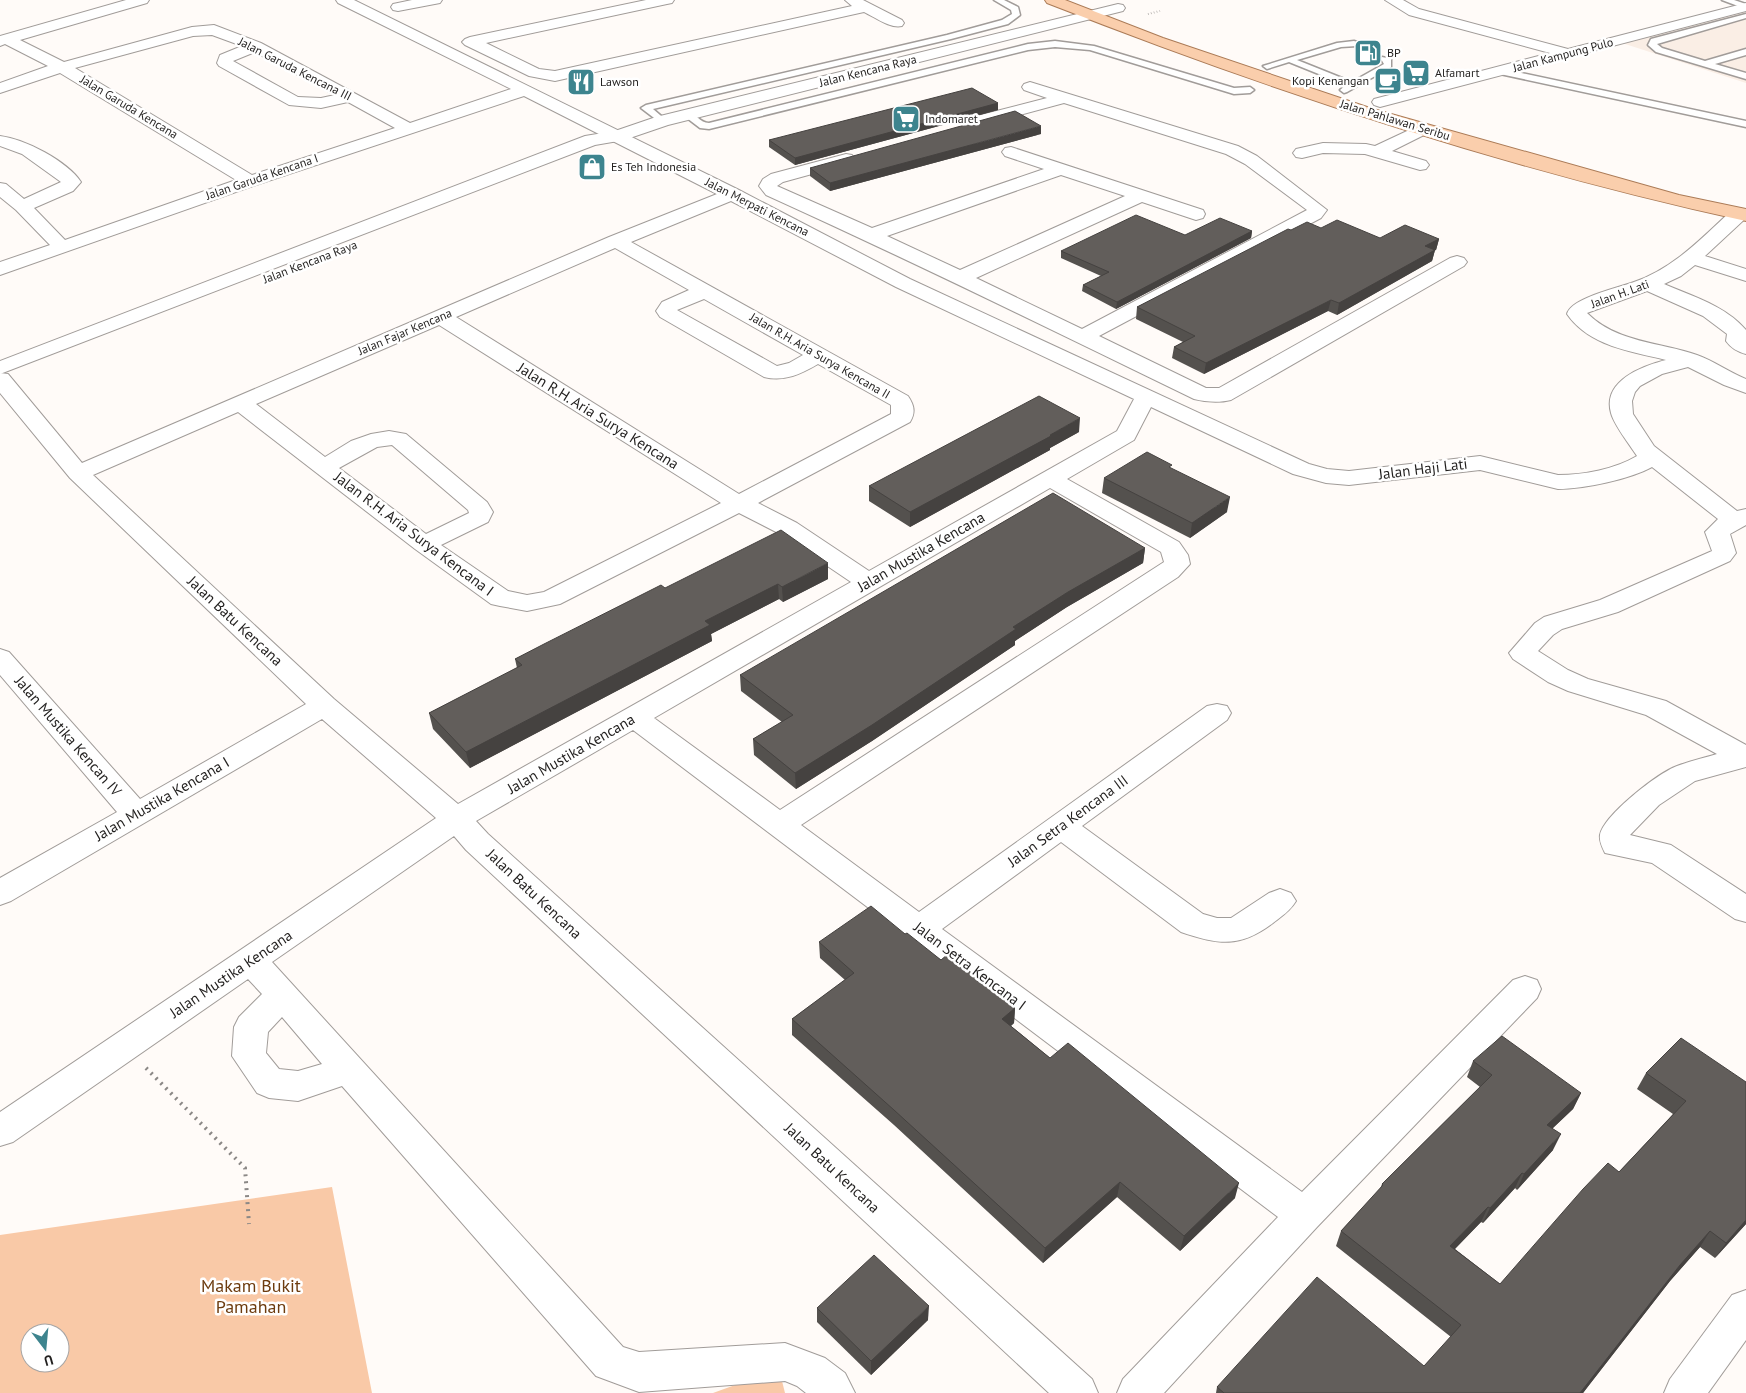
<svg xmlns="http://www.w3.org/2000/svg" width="1746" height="1393" viewBox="0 0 1746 1393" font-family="'PT Sans',sans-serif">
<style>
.built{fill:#faeee5}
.green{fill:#f9c9a7;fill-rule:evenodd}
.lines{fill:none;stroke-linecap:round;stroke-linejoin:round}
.service-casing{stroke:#a19c99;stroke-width:3}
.minor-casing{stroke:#a19c99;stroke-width:2}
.tertiary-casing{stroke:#a19c99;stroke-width:2}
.primary-casing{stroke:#ab7b57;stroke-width:2}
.path-far1{stroke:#8b8886;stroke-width:2;stroke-dasharray:0.5 2.5;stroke-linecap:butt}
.path{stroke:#8b8886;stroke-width:4;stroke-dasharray:2 5;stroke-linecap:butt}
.service{fill:#fff;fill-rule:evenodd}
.minor{fill:#fff;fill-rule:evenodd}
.tertiary{fill:#fff;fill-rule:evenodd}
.primary{fill:#faceac;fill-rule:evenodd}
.wall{fill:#54514e}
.shaded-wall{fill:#454240}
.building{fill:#625e5b;stroke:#454240}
.labels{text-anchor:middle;stroke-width:5;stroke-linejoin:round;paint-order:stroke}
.far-poi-label{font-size:12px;fill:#211f1e;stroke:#fff;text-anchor:start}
.far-street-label{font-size:12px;fill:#211f1e;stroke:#fff}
.street-label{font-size:15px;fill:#211f1e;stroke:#fff}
.near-park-label{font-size:18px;fill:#6d3c0f;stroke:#fff}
</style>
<rect width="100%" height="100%" fill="#fffbf8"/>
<!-- built -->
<polygon class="built" points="1746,11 1746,83 1622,43"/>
<!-- green -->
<g class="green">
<path d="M332,1187L372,1393H0V1235ZM30,1333H60V1363H30Z"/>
<polygon points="779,1369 785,1393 713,1393"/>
</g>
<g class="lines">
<defs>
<g id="service">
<polygon points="994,0 1004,0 1018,7 1020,15 1008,24 951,39 653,109 667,121 662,124 641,108 646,105 947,35 1002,20 1012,14 1011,10"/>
<polygon points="1722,0 1734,0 1746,4 1746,9"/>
<polygon points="1746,14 1746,18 1657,44 1662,48 1705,61 1746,49 1746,55 1715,64 1746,73 1746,79 1656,52 1648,45 1651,39"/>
<path d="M1055,41L1094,46L1234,88L1250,87L1254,90L1250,93L1234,94L1090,50L1055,47L1028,50L709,129L700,128L683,115L685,113C695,111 699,123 709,123L1028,44Z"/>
<polygon points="1354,41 1357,42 1357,46 1341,47 1297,60 1352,82 1384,64 1381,59 1382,57 1391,59 1391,67 1347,92 1344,93 1340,90 1346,85 1289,62 1267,69 1263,66 1337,43"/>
<polygon points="1503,69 1746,121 1746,127 1500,74 1500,70"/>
</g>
<g id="minor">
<path d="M126,0H149L147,3L20,40L64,62L192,27L214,25L261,43L410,123L511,89L338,3L336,0H354L739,190L910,279L1309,464L1327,469L1349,471L1480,456L1558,475C1584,475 1615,469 1637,456C1630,445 1614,425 1611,413C1602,381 1642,366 1666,360C1630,351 1589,346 1567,314C1571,298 1618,288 1634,282C1674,268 1702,238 1732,210L1739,208L1746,210V218L1705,256L1746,269V281L1695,265L1681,276L1664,284C1692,296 1726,306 1746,330V354C1738,352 1731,348 1726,341L1727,334L1703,316L1647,291L1587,313C1617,343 1660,342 1697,355C1714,361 1729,372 1746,379V393L1724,385L1688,367L1662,374L1640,386L1635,392L1632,401L1633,414L1654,446L1737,511L1746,509V525L1730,534L1736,553L1730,561L1618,612L1562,629L1553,635L1538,651L1568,670L1588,679L1666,701L1746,745V767L1695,781L1659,805L1630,835L1671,845L1746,894V922L1735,919L1652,863L1605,853C1602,847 1599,841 1600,835C1604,815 1658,773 1677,766C1690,761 1704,758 1717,754L1646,715L1568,691L1548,682L1513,659L1509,653L1535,623L1544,617L1600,600L1712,551L1705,532L1718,519L1652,467C1630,479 1584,489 1558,489L1480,470L1349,485L1326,483L1293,474L1151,407L1134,440L1067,479L1179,542L1188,555L1190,564L1178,577L801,825L919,912L1207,706L1217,704L1227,706L1231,713L1227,720L1082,826L1203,914L1217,918H1231L1269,893L1280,889L1291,893L1296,901C1290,911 1282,916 1273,923C1240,948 1219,945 1181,932L1061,842L942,929L1302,1192L1513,980L1525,976L1537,980L1541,989L1537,998L1317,1227L1164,1393H1117L1123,1379L1278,1217L633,730L476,821L488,834L1092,1379L1098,1393H1049L466,850L454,836L272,962L623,1347L639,1352L785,1343L825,1358L845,1373L855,1393H806L797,1386L785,1381L639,1392L596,1376L342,1086L298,1101L269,1098L257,1093L232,1056L234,1027L239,1017L262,994L248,979L13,1142L0,1146V1112L436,818L322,719L11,901L0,905V878L117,812L0,675V649L9,652L140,799L306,704L70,478L0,393V373L8,374L82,463L609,237L717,194L524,96L256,185L0,275V262L50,245L16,210L0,197V183L6,184L24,199L61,182L22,154L0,146V136C25,139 67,161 81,182L73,191L34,208L65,240L236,180L60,73L0,93V83L48,66L5,44L0,46V36ZM212,35L242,46L220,55L217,63L219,66L289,105L321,108L348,102L395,128L252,175L75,68L193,36ZM255,52L335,95L321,98L298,97L233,61ZM731,201L896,287L1134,399L1117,431L869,571L797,523L758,503L910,422C916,412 914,405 908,396L631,242ZM615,248L689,290L662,302L656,311L660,317L764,377C785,382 801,374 818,364L891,405V414L739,494L456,317ZM704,299L803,355L789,363L777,366L677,310ZM439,325L721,503L544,592L527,595L508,591L441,545L488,522L493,512L487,502L406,434L389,431L371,434L351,441L325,457L256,404ZM238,412L415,549L491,604L500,606L527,611L560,604L739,513L780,534L851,582L458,804L334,699L93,475ZM392,445L468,510L469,513L426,534L339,468L377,447ZM1050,488L1161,552L1164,562L780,810L654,718ZM282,1017L322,1064L298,1071L279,1069L266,1053L268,1032Z"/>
<polygon points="412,0 442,0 440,3 398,11 393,10 391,7 393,4"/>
<path d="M646,0H674L672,3L667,4L486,43L539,69L555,71L852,6L845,0H863L902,20L904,23L902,26C890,29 875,17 864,12L555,81L529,76L465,45L462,42L465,39L470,37Z"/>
<polygon points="1385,0 1403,0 1419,9 1568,49 1746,3 1746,11 1380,107 1374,105 1372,102 1374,99 1550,53 1409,15"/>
<path d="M1030,82L1238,146L1257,156L1327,210L1321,218L1099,336L1206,388H1219L1450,258L1457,256L1464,258L1467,262L1464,266L1231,400C1219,403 1206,402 1194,399C1052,330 910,260 766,195L759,186L763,179L771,174L846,154L852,155L855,159L852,163L783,182L777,186L872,228L1044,169L1005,156L1002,152L1005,148L1011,147L1203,210L1205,214L1203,218L1196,220L1142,202L976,278L1082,329L1307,210L1245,164L1226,154L1064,103L979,126L973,125L971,121L973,117L1047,98L1024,90L1022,87L1024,84ZM1061,175L1125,196L960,270L887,236Z"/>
<polygon points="1422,124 1428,125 1430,129 1428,133 1392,151 1426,161 1429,165 1426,169 1420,170 1365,154 1323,153 1302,158 1296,157 1293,153 1296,149 1323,143 1366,144 1375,146"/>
<polygon points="1746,1290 1746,1340 1708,1393 1664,1393 1670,1379 1732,1295"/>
</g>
<polygon id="tertiary" points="1118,4 1123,5 1125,8 1123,11 668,125 624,140 595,145 0,374 0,361 585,136 615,131 656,117"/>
<path id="primary" d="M1045,0H1065L1163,38L1370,108L1679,195L1746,209V221C1507,169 1274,92 1047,3Z"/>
</defs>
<!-- service casing -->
<use href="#service" class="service-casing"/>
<!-- minor casing -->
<use href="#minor" class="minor-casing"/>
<!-- tertiary casing -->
<use href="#tertiary" class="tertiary-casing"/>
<!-- primary casing -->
<use href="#primary" class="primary-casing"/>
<!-- path-far1 -->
<polyline class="path-far1" points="1148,14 1160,11"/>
<!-- path -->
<polyline class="path" points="146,1068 245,1168 249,1224"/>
<!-- service -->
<use href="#service" class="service"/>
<!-- minor -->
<use href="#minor" class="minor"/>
<!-- tertiary -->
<use href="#tertiary" class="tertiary"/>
<!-- primary -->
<use href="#primary" class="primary"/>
</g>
<!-- wall -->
<g class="wall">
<polygon points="998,103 998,110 795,165 769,147 769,140"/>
<polygon points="1041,134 830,191 810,176 810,168"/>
<polygon points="1321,228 1380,238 1439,239 1436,250 1435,250 1432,261 1337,315 1328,311 1204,374 1172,358 1174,347 1183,342 1136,319 1137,307 1291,230"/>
<polygon points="1252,231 1251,238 1116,309 1082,291 1083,285 1101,276 1061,258 1061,251 1185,235"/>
<polygon points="1079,432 1050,448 1050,450 910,527 869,501 869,486"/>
<polygon points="1104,478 1227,512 1190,538 1102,493"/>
<polygon points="1145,548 1143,563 1067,607 1015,641 1015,645 872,741 796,789 754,755 753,739 782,722 741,691 740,675"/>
<polygon points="828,579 783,602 779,599 711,634 712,641 470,768 433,729 429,713 517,668 515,659 665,588"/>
<polygon points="905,934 941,960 1015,1008 1014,1023 1011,1026 1050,1058 1235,1198 1180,1251 1117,1197 1043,1263 894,1125 792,1035 792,1019 845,980 820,958 819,942"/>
<polygon points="1681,1038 1746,1224 1715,1258 1700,1247 1670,1281 1583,1393 1216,1393 1217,1387 1424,1366 1451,1337 1336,1246 1341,1231 1380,1189 1382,1184 1480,1087 1467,1077 1473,1061 1581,1093 1573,1109 1553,1128 1553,1150 1517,1190 1515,1188 1483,1223 1481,1222 1455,1249 1500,1284 1619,1172 1673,1114 1637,1089 1646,1073"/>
<polygon points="817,1308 928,1320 871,1375 817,1322"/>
</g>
<!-- shaded-wall -->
<g class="shaded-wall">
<polygon points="998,103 998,110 795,165 795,158"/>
<polygon points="1041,126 1041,134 830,191 830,183"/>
<polygon points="1252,231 1251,238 1116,309 1117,302"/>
<polygon points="1439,239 1436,250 1422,257 1425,246"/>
<polygon points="1435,250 1432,261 1337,315 1339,303"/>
<polygon points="1331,300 1328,311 1204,374 1206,363"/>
<polygon points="1080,418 1079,432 1050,448 1050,450 910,527 910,512"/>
<polygon points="1230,497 1227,512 1190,538 1192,523"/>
<polygon points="1145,548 1143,563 1067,607 1015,641 1015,645 872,741 796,789 795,773 1013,627 1068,592"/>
<polygon points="828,563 828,579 783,602 782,587"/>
<polygon points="778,584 779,599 711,634 712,641 470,768 466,752 705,621"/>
<polygon points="1015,1008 1014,1023 1001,1034 1002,1019"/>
<polygon points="1581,1093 1573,1109 1540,1140 1547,1125"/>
<polygon points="1561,1134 1553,1150 1517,1190 1524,1174"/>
<polygon points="1522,1173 1515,1188 1483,1223 1490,1208"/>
<polygon points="1120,1182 1117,1197 1043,1263 1045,1248"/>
<polygon points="1239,1183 1235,1198 1180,1251 1184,1236"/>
<polygon points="1488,1207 1481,1222 1443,1261 1450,1246"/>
<polygon points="1746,1220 1746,1224 1715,1258 1726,1243"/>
<polygon points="1710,1231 1700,1247 1670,1281 1589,1385 1583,1393 1580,1393 1680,1265"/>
<polygon points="929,1306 928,1320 871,1375 871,1361"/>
</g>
<!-- building -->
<g class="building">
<polygon points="972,88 998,103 795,158 769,140"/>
<polygon points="1015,111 1041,126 830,183 810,168"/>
<polygon points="1136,215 1185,235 1220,218 1252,231 1117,302 1083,285 1109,272 1061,251"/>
<polygon points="1337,220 1380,238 1405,225 1439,239 1425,246 1435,250 1339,303 1331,300 1206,363 1174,347 1195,336 1137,307 1288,229 1291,230 1307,222 1321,228"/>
<polygon points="1039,396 1080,418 1050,435 1051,436 910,512 869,486"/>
<polygon points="1147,452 1172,465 1169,467 1230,497 1192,523 1104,478"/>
<polygon points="1053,493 1145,548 1068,592 1013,627 1016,629 872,725 795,773 753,739 793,715 740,675"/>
<polygon points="781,530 828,563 782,587 778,584 705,621 710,625 466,752 429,713 522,665 515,659 544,644 661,585 665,588"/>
<polygon points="871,906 905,934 907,933 941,960 948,954 1015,1008 1002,1019 1050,1058 1068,1043 1239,1183 1184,1236 1120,1182 1045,1248 894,1110 792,1019 854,973 819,942"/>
<polygon points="1502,1036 1581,1093 1547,1125 1561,1134 1524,1174 1522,1173 1490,1208 1488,1207 1450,1246 1500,1284 1583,1189 1608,1163 1619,1172 1686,1101 1646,1073 1681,1038 1746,1082 1746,1220 1726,1243 1710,1231 1680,1265 1580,1393 1224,1393 1217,1387 1317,1277 1424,1366 1461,1325 1341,1231 1383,1185 1382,1184 1492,1075 1473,1061"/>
<polygon points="874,1255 929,1306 871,1361 817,1308"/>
</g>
<!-- icons -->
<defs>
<symbol id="fuel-square" viewBox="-11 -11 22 22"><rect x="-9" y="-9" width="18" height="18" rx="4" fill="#3d848e" stroke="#fff"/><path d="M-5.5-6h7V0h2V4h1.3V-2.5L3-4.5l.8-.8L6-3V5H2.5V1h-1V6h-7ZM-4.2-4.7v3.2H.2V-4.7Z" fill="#fff"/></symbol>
<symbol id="supermarket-square" viewBox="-11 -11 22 22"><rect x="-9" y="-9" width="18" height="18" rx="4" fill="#3d848e" stroke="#fff"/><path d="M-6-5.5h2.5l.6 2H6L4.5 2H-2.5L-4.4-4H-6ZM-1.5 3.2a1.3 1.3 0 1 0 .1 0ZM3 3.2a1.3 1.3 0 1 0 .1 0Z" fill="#fff"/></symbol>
<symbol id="cafe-square" viewBox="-11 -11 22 22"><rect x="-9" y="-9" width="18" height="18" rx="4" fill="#3d848e" stroke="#fff"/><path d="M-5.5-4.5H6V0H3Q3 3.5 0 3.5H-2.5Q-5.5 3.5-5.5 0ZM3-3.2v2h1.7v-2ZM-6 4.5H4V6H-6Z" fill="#fff"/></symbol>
<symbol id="restaurant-square" viewBox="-11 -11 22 22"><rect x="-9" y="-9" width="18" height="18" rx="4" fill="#3d848e" stroke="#fff"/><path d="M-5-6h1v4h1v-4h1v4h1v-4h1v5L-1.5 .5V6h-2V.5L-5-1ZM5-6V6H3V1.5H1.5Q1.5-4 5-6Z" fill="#fff"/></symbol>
<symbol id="shop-square" viewBox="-11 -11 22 22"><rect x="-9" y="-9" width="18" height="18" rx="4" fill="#3d848e" stroke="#fff"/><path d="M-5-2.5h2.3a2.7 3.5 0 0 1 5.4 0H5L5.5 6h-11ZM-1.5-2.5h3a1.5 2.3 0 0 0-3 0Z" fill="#fff"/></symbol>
</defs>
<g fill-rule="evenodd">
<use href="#fuel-square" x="1352" y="37" width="32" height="32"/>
<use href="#supermarket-square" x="1400" y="57" width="32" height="32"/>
<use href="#cafe-square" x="1372" y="65" width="32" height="32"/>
<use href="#restaurant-square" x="565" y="66" width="32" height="32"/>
<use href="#supermarket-square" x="890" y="103" width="32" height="32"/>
<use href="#shop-square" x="576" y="151" width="32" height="32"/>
</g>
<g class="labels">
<!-- far-poi labels -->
<g class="far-poi-label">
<text x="1387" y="57">BP</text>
<text x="1435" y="77">Alfamart</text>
<text x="1369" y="85" text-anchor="end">Kopi Kenangan</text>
<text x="600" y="86">Lawson</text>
<text x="925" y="123">Indomaret</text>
<text x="611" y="171">Es Teh Indonesia</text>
</g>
<!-- far-street labels -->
<g class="far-street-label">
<text transform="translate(1563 55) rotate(-15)" y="4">Jalan Kampung Pulo</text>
<text transform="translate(295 69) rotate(27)" y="4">Jalan Garuda Kencana III</text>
<text transform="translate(868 71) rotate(-14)" y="4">Jalan Kencana Raya</text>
<text transform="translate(129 107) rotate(31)" y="4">Jalan Garuda Kencana</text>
<text transform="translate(1395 120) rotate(17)" y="4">Jalan Pahlawan Seribu</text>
<text transform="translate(262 177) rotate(-19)" y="4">Jalan Garuda Kencana I</text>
<text transform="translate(757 207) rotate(27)" y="4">Jalan Merpati Kencana</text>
<text transform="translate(310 262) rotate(-21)" y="4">Jalan Kencana Raya</text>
<text transform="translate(1620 294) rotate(-20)" y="4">Jalan H. Lati</text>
<text transform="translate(405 332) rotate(-23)" y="4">Jalan Fajar Kencana</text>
<text transform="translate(820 356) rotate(30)" y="4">Jalan R.H. Aria Surya Kencana II</text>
</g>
<!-- street labels -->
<g class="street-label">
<text transform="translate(598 416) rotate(32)" y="5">Jalan R.H. Aria Surya Kencana</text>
<text transform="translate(1423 469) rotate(-7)" y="5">Jalan Haji Lati</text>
<text transform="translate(414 534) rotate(37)" y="5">Jalan R.H. Aria Surya Kencana I</text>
<text transform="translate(921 552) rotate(-30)" y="5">Jalan Mustika Kencana</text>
<text transform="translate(235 621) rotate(43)" y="5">Jalan Batu Kencana</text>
<text transform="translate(68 736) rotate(49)" y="5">Jalan Mustika Kencan IV</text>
<text transform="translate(571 754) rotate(-30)" y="5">Jalan Mustika Kencana</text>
<text transform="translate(162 799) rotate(-30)" y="5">Jalan Mustika Kencana I</text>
<text transform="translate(1068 821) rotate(-36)" y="5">Jalan Setra Kencana III</text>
<text transform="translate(534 894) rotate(43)" y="5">Jalan Batu Kencana</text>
<text transform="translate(970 966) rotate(37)" y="5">Jalan Setra Kencana I</text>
<text transform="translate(231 974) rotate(-34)" y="5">Jalan Mustika Kencana</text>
<text transform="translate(832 1168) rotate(43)" y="5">Jalan Batu Kencana</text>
</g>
<!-- near-park labels -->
<g class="near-park-label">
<text x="251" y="1292">Makam Bukit<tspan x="251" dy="21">Pamahan</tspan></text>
</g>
</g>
<!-- north arrow -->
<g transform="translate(45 1348) rotate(164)"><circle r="24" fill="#ffffff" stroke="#a6a5a5"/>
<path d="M0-4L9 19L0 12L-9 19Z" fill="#3d848e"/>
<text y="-8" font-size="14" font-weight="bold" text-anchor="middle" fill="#211f1e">U</text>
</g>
</svg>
